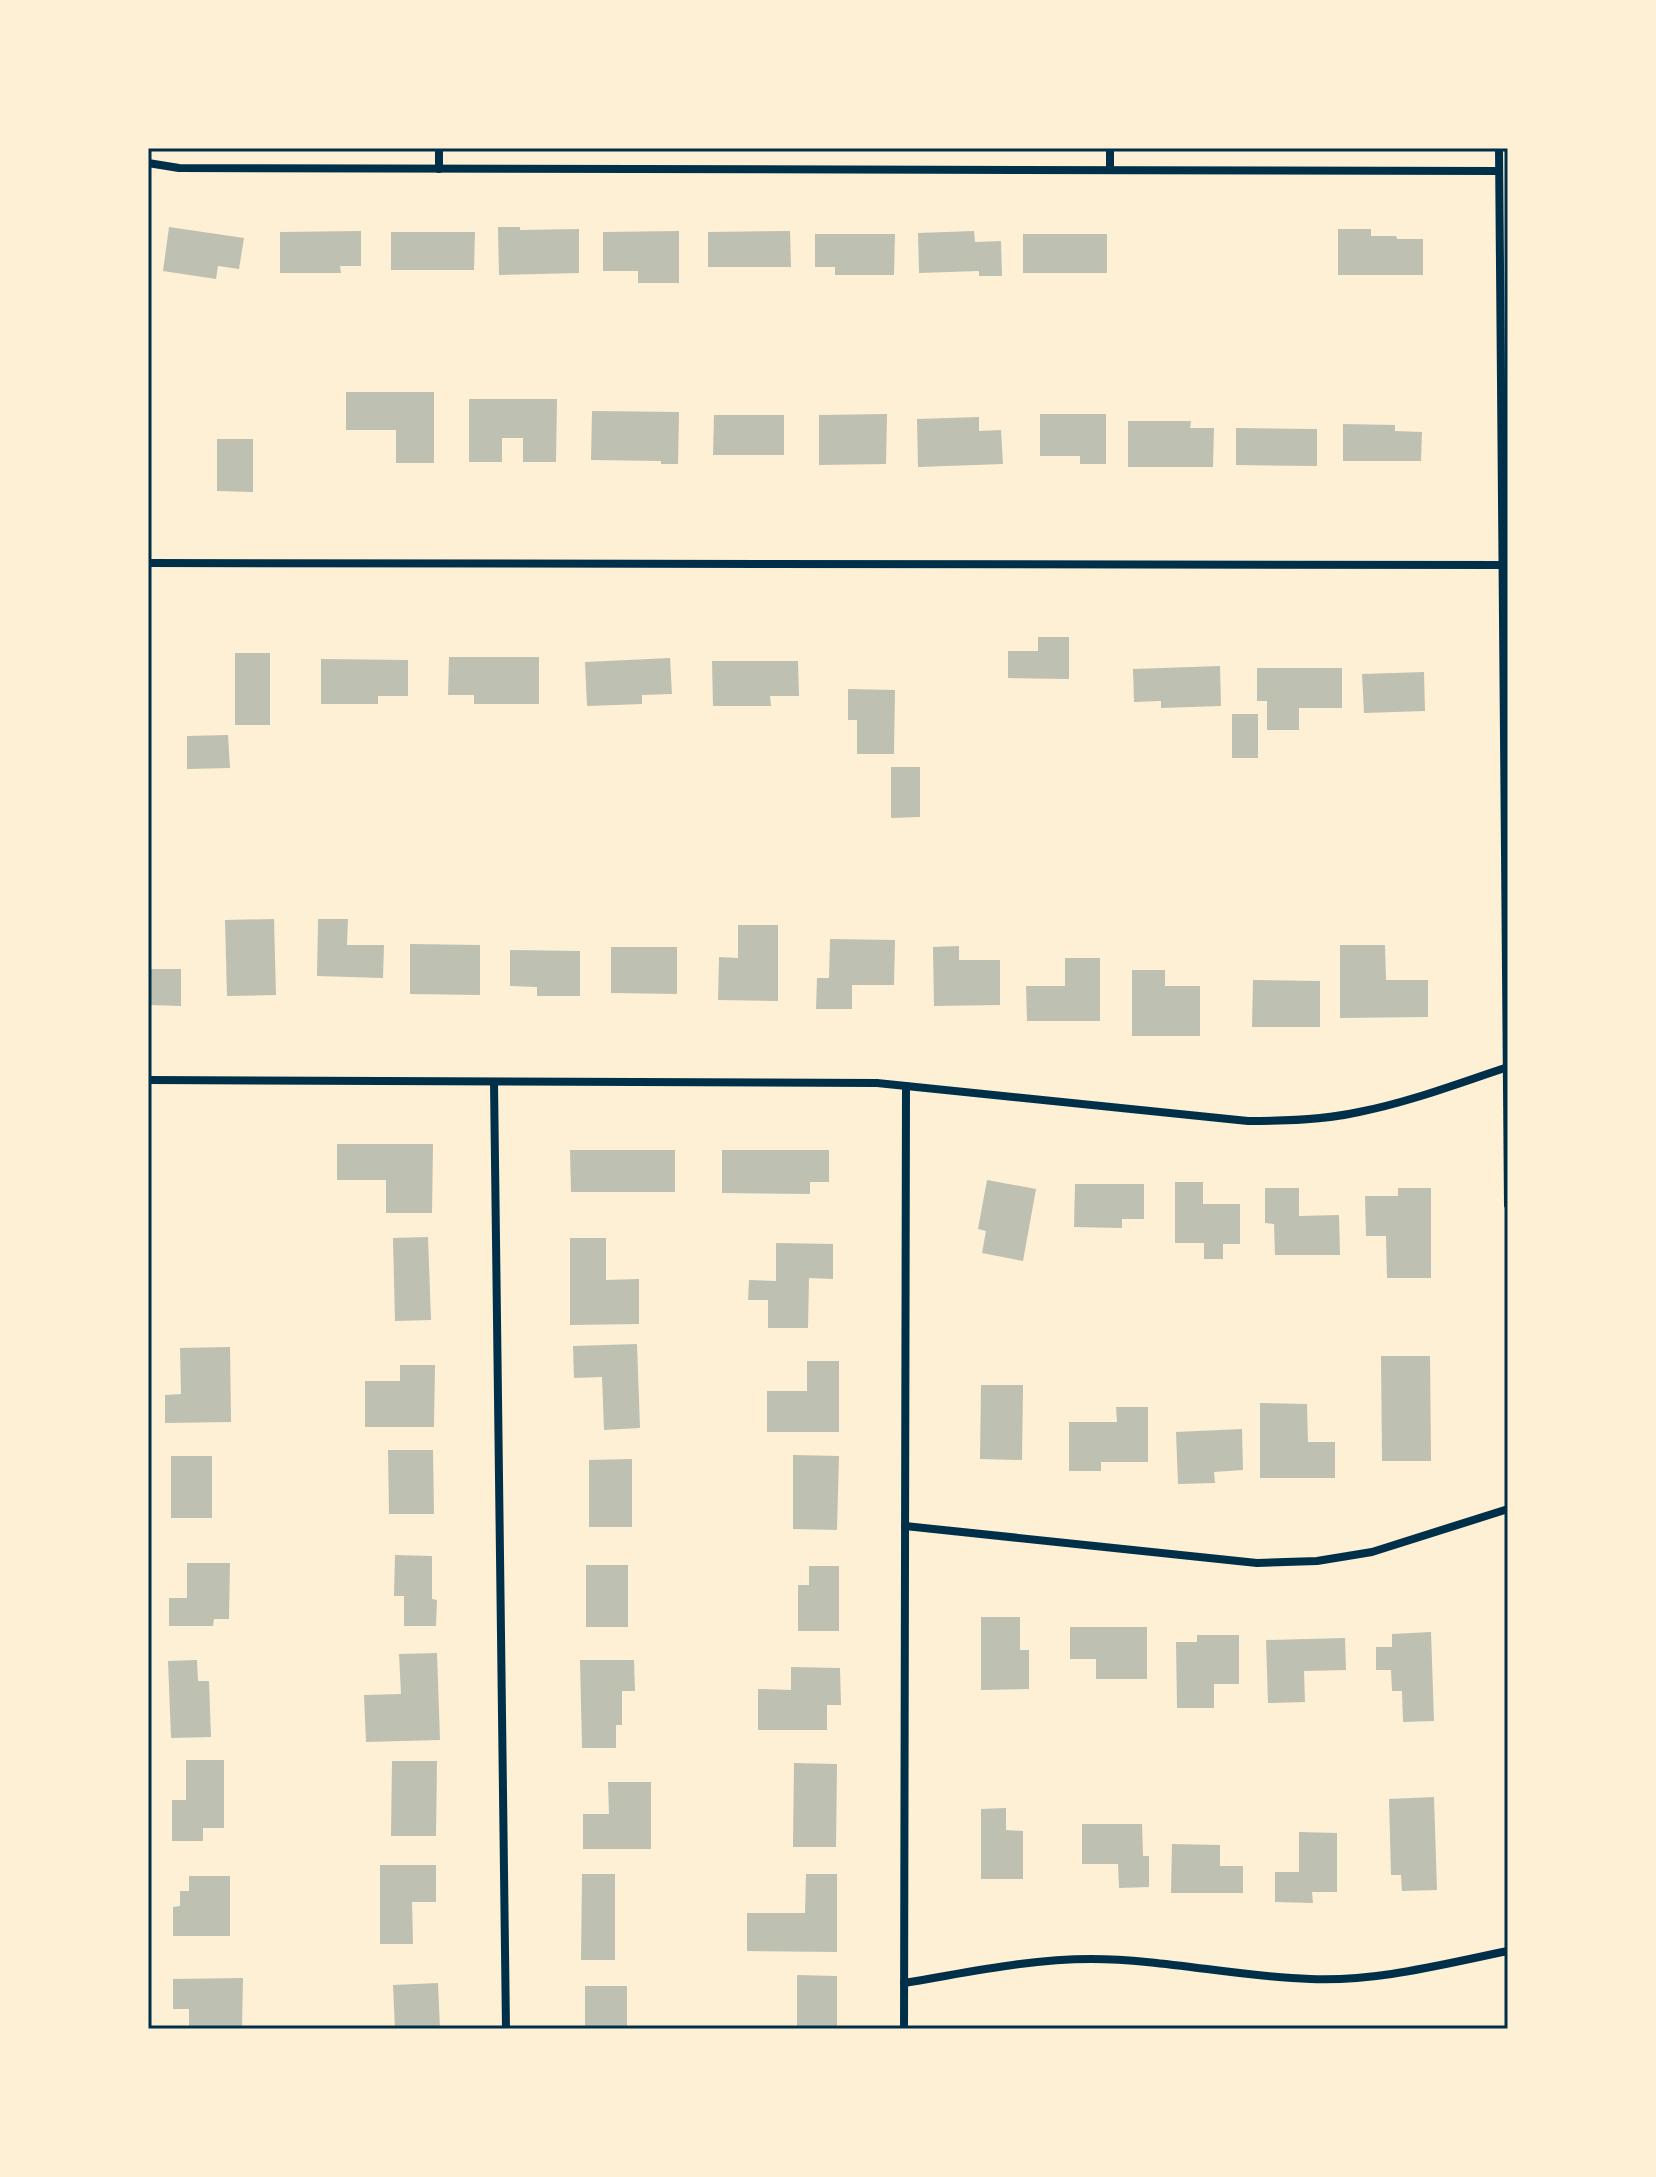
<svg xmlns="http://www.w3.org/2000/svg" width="1656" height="2177" viewBox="0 0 1656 2177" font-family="Helvetica,sans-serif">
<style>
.building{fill:#bec0b2}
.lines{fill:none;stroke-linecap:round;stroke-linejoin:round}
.minor{stroke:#003049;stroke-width:8}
.neatline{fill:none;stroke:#003049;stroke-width:3}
</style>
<rect width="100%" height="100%" fill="#fdf0d5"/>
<!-- building -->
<g class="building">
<polygon points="169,227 244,238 239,269 218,266 216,279 163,271"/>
<polygon points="498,227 520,227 520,230 579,229 579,273 499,275"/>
<polygon points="1338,229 1371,229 1371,236 1396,236 1397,239 1423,239 1423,275 1338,275"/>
<polygon points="361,231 361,266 340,266 341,273 280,273 280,232"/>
<polygon points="679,231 679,283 638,283 638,271 603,271 603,232"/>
<polygon points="790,231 791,267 708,267 708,232"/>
<polygon points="974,231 975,242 1001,241 1002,276 979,276 979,271 919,273 918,233"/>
<polygon points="391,232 475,232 474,270 391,270"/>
<polygon points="815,234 895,234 894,275 835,275 835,267 815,267"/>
<rect x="1023" y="234" width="84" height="39"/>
<polygon points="346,392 434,392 434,463 396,463 396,430 346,430"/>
<polygon points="469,399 557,399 556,462 523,462 523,438 502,438 502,462 469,462"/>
<polygon points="592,411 679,412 678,464 661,464 661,461 591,460"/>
<polygon points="887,414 886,464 819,465 819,415"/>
<polygon points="1040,414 1106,414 1106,464 1080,464 1080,456 1040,456"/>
<polygon points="714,415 784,415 784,455 713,455"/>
<polygon points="979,417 979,431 1001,430 1003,464 918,467 917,419"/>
<polygon points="1128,421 1191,421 1190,428 1214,428 1213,467 1128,467"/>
<polygon points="1343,424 1395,425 1395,431 1422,432 1421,461 1343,461"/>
<polygon points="1236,428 1317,429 1317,466 1236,465"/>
<polygon points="217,439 253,439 253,492 217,491"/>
<polygon points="1038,637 1069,637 1069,679 1008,678 1008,651 1038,651"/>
<rect x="235" y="653" width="35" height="72"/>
<polygon points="449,657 539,657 539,704 474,704 474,695 448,695"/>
<polygon points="670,658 672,694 642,695 642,704 587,706 585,662"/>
<polygon points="321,659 408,660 408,696 378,696 378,704 321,704"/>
<polygon points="712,661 798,661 799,696 770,696 771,706 713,706"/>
<polygon points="1220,666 1221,706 1161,708 1161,701 1134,702 1133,669"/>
<polygon points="1257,668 1342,668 1342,708 1299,708 1299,730 1267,730 1267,701 1257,701"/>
<polygon points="1424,672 1425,711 1364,713 1362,674"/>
<polygon points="848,689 895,690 894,754 857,754 857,720 848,720"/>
<rect x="1232" y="714" width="26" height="44"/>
<polygon points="228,735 230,768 187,769 187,736"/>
<polygon points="891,767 920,767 920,817 891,818"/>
<polygon points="274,919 276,995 227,996 225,920"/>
<polygon points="318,919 348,919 347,945 384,945 383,978 317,976"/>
<polygon points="738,925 778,925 778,1001 718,1000 719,957 738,958"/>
<polygon points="830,939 895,940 894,985 852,985 852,1009 816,1009 817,978 829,978"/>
<polygon points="410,944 480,945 480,995 410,994"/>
<polygon points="1340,945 1385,945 1386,980 1428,980 1428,1017 1340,1018"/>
<polygon points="959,946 959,960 1000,960 1000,1005 934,1006 933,947"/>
<polygon points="611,947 677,947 677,994 611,993"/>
<polygon points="510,950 580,951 580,996 537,996 537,987 510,986"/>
<polygon points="1065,958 1100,958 1100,1021 1027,1021 1026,986 1065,986"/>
<polygon points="148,969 181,969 181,1006 148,1005"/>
<polygon points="1132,970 1165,970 1165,986 1200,986 1200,1036 1132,1036"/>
<polygon points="1253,980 1320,981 1320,1027 1252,1027"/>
<polygon points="337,1144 433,1144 432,1213 386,1213 386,1180 337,1180"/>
<polygon points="570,1150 675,1150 675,1192 571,1192"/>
<polygon points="722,1150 829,1150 829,1182 810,1182 810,1194 722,1193"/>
<polygon points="987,1180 1036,1189 1023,1261 982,1253 986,1231 978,1229"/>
<polygon points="1175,1182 1203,1182 1203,1204 1240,1204 1240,1244 1223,1244 1223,1259 1204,1259 1204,1243 1175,1243"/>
<polygon points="1075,1184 1144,1184 1144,1219 1122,1219 1122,1228 1074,1227"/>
<polygon points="1265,1188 1299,1188 1299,1216 1339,1215 1340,1255 1275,1255 1274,1224 1265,1223"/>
<polygon points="1398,1188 1431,1188 1431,1278 1387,1278 1386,1236 1366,1236 1365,1196 1398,1196"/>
<polygon points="428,1237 431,1320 395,1321 393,1238"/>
<polygon points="570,1238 606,1238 606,1280 639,1279 639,1324 570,1325"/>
<polygon points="776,1243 833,1244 833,1279 809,1278 808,1328 768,1328 768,1300 748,1300 749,1280 776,1281"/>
<polygon points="637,1344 640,1428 604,1430 602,1377 574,1378 573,1346"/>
<polygon points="230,1347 231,1422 165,1423 165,1395 181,1394 180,1348"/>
<polygon points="1381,1356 1430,1356 1431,1461 1382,1461"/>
<polygon points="807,1361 839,1361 839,1432 767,1432 767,1391 807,1391"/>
<polygon points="400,1365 435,1365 434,1427 365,1427 365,1381 400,1381"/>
<polygon points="981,1385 1023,1385 1022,1460 980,1459"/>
<polygon points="1260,1403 1307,1404 1308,1442 1335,1442 1335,1478 1260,1478"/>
<polygon points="1116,1407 1148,1407 1148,1462 1101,1462 1101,1471 1069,1471 1069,1422 1117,1422"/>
<polygon points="1242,1429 1243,1470 1214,1472 1215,1483 1178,1484 1176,1432"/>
<polygon points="388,1450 433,1450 434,1514 389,1514"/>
<polygon points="793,1455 839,1456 837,1530 793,1529"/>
<rect x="171" y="1456" width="41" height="62"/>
<polygon points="632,1459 632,1527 589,1527 589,1460"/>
<polygon points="395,1555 432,1556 432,1599 437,1600 436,1626 404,1626 404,1596 394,1596"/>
<polygon points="187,1563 230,1563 229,1619 214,1619 213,1626 169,1626 169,1598 187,1598"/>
<rect x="586" y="1565" width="42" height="62"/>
<polygon points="809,1566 839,1566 839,1631 798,1631 798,1585 809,1585"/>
<polygon points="981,1617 1020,1617 1020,1650 1029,1650 1029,1689 981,1690"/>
<polygon points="1070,1627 1147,1627 1147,1679 1096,1679 1096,1659 1070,1659"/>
<polygon points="1431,1632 1434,1721 1403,1722 1402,1691 1392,1691 1391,1670 1376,1670 1376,1647 1392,1647 1392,1634"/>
<polygon points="1197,1635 1239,1635 1239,1684 1214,1684 1214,1708 1177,1708 1176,1642 1197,1642"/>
<polygon points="1345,1638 1346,1670 1304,1671 1305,1702 1268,1703 1266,1640"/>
<polygon points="437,1653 440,1740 366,1742 364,1695 401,1694 399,1654"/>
<polygon points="197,1660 198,1681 209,1681 211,1737 171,1738 168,1661"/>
<polygon points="580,1660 634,1660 635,1691 622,1691 622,1725 616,1725 616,1748 582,1748"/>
<polygon points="791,1667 840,1668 841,1705 827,1705 827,1730 758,1730 758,1689 791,1690"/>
<polygon points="186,1760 224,1760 224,1828 203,1828 203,1841 172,1841 172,1800 186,1800"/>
<polygon points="392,1761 437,1761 436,1836 391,1836"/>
<polygon points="794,1763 837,1764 836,1847 793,1847"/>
<polygon points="608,1782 651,1782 651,1849 583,1849 583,1814 609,1814"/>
<polygon points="1434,1797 1437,1890 1402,1891 1401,1875 1391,1875 1389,1799"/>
<polygon points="1006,1808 1006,1830 1023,1831 1023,1879 981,1879 981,1809"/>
<polygon points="1082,1824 1142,1824 1143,1856 1149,1856 1149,1887 1119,1888 1118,1864 1082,1864"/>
<polygon points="1299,1832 1337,1833 1337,1892 1312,1892 1313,1903 1275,1902 1275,1872 1299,1872"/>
<polygon points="1172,1844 1220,1845 1220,1866 1243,1866 1243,1893 1171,1893"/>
<polygon points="380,1865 436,1865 436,1902 412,1902 413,1944 380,1944"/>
<polygon points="582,1874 615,1874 615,1960 581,1960"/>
<polygon points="806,1874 837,1874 837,1952 747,1951 747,1913 805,1913"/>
<polygon points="189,1876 230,1876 230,1936 173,1936 173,1907 180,1906 180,1891 189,1891"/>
<polygon points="797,1975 837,1976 837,2029 797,2029"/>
<polygon points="243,1978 242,2029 189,2029 189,2009 173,2009 173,1979"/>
<polygon points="438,1983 440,2029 395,2029 393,1985"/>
<rect x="585" y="1986" width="42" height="43"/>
</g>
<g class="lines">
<!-- minor -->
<g class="minor">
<polyline points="439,148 439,169"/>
<polyline points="1110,148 1110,170"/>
<polyline points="1499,148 1508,1205"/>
<polyline points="148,163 179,168 1499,171"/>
<polyline points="148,563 1508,565"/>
<path d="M148,1080L877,1083L1248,1121C1285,1121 1323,1120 1359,1112C1410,1102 1459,1083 1508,1067"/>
<polyline points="494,1082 506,2029"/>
<polyline points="905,1526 1257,1563 1317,1561 1372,1552 1508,1509"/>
<path d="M904,1983C966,1973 1028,1959 1091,1959C1164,1959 1237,1977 1310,1979C1377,1982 1443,1964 1508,1951"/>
<polyline points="904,2029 906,1086"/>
</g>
</g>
<!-- border -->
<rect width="1656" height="2177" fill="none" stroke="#fdf0d5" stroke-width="300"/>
<rect x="150" y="150" width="1356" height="1877" class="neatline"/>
</svg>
